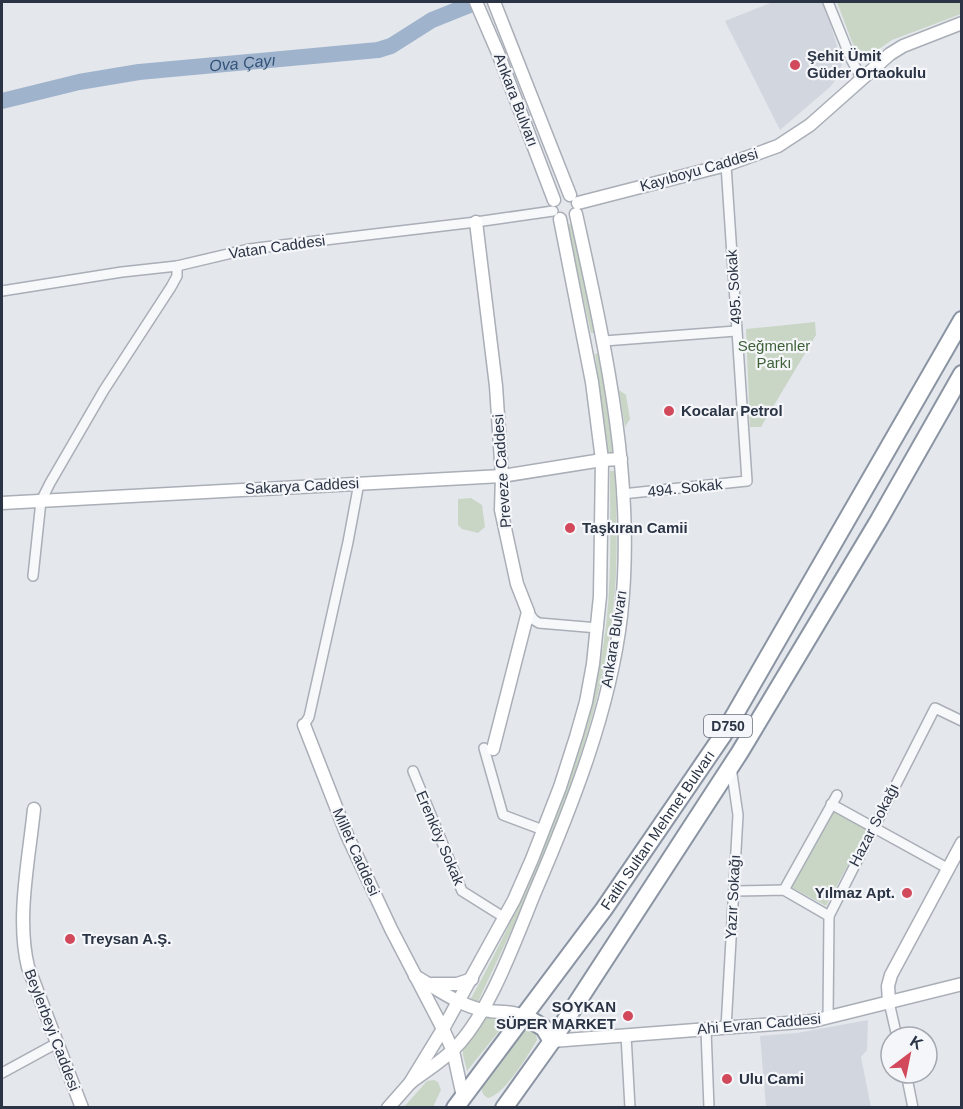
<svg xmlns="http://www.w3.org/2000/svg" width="963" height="1109" viewBox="0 0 963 1109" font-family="Arial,sans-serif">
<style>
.built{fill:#d2d6de}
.green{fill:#c9d6c5}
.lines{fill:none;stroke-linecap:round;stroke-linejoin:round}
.river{stroke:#9fb4cc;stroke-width:16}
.street-casing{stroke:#a9aeb7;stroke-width:12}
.secondary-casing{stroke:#a9aeb7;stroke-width:15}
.highway-casing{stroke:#8b94a3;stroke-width:20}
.street{stroke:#f7f8fa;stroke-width:9}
.secondary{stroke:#fff;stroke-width:12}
.highway{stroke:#fff;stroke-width:16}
.poi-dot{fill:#d1495b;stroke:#f4f6f9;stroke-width:2}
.labels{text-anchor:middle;stroke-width:4.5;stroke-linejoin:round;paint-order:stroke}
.shield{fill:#f4f6f9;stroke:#676e7b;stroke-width:1.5}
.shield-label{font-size:14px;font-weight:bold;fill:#2b3445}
.poi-label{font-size:15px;font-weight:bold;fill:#2b3445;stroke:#f4f6f9;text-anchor:start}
.street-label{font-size:15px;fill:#2b3445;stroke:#f4f6f9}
.park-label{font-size:15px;fill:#3f6138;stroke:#f4f6f9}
.water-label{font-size:16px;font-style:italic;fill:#34527a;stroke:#f4f6f9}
</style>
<rect width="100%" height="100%" fill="#e4e7ec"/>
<!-- built -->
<g class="built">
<polygon points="773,2 824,2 842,63 839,76 830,87 780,130 725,21"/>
<polygon points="868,1020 867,1050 861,1057 871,1107 766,1107 760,1036 797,1033"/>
</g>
<!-- green -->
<g class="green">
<polygon points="837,2 961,2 961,14 892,40 862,61 852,42"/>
<polygon points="571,224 596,333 591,333 567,225"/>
<polygon points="815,322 816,335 761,427 750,427 746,329"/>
<polygon points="601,353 613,453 608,453 595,354"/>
<polygon points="619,390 626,395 630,419 625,427"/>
<path d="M610,471H615C617,527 619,584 609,640C595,722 567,803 534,879C517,921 496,962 477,1004L470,1000C509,931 538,863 564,789C582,735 599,682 606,626C612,574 610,523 610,471Z"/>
<polygon points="471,498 482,505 485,527 478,533 462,529 458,525 458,499"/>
<polygon points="834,811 867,829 826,906 791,887"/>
<polygon points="486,1015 507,1021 467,1071 463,1055 463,1048"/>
<path d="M528,1029L536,1032L537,1040C528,1055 505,1094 488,1098C485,1096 483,1095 482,1091C480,1081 515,1042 522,1032Z"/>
<polygon points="434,1080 438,1082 441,1090 433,1107 404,1107 427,1081"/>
</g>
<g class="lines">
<!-- river -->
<path class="river" id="s1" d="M2,101L79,82L139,72L378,50L391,46L432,20L477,2"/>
<defs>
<g id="street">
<polyline points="828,2 851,59 862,79"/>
<polyline points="2,291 122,272 177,266 249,249 476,222 553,211"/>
<polyline points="604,341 736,331"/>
<polyline points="622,494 747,481 726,165"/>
<polyline points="33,576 41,501 50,483 104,390 171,287 177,276 177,266"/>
<polyline points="528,612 534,620 539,623 598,628"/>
<polyline points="304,725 309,717 348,542 359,483"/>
<polyline points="484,748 503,815 543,830"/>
<polyline points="413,771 462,891 505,918"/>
<polyline points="831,804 947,868"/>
<polyline points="784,890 837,795"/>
<polyline points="734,891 784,890 829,916"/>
<polyline points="889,1002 897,1037"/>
<polyline points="828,1018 829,916 935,708 962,721"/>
<polyline points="726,1028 738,815 731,767"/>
<polyline points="706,1030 709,1108"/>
<polyline points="626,1035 630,1108"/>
<polyline points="2,1073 57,1043"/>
<polyline points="906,1073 913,1108"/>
</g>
<g id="secondary">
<polyline points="476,2 498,53 554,200"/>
<polyline points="494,2 570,195"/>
<polyline points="578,203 726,165 778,146 810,125 890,54 903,46 962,23"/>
<polyline points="476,222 496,386 502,476 501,510 517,584 528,612 493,749"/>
<polyline points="2,503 502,476 602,460 621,459"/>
<polyline points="304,725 347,835 391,929 443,1029 410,1083 388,1108"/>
<path d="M34,809C29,859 16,918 28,967L82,1108"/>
<path d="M415,976C436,988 457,1004 482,1010C496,1013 510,1010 524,1016"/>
<polyline points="432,984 457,984 472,979"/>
<polyline points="889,1002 888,986 891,975 962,843"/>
<polyline points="552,1041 813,1021 962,984"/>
<path d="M410,1083C424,1072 441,1062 454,1049C489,1015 516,938 535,892C572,806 610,710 621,616C636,480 605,346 576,214"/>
<polyline points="463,1097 453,1051 443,1029 514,900 532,859 560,787 576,737 586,702 593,664 600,596 602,460 592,382 560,219"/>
</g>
<g id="highway">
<polyline points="524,1016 544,1028 552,1041"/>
<path id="s2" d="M455,1108L604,909L723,735L962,320"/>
<polyline points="504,1108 552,1041 740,752 879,520 962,374"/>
</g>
</defs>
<!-- street casing -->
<use href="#street" class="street-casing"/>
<!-- secondary casing -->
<use href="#secondary" class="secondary-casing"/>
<!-- highway casing -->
<use href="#highway" class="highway-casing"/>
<!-- street -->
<use href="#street" class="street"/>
<!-- secondary -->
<use href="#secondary" class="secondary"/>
<!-- highway -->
<use href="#highway" class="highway"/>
</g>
<!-- markers -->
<g class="poi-dot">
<circle cx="795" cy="65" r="6"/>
<circle cx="669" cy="411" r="6"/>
<circle cx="570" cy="528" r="6"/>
<circle cx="907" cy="893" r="6"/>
<circle cx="70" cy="939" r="6"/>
<circle cx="628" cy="1016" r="6"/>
<circle cx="727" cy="1079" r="6"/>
</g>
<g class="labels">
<!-- shield labels -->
<rect class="shield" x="704" y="715" width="48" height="22" rx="4.5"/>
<g class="shield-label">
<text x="728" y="731">D750</text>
</g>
<!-- poi labels -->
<g class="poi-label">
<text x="807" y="61">Şehit Ümit<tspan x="807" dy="17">Güder Ortaokulu</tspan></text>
<text x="681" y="416">Kocalar Petrol</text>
<text x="582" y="533">Taşkıran Camii</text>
<text x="895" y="898" text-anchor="end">Yılmaz Apt.</text>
<text x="82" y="944">Treysan A.Ş.</text>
<text x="616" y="1012" text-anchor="end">SOYKAN<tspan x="616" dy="17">SÜPER MARKET</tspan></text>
<text x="739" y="1084">Ulu Cami</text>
</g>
<!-- street labels -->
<g class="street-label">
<text transform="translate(516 100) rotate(69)" y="5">Ankara Bulvarı</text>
<text transform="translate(699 170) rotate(-16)" y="5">Kayıboyu Caddesi</text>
<text transform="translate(277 247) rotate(-8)" y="5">Vatan Caddesi</text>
<text transform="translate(734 287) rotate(-94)" y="5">495. Sokak</text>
<text transform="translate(502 471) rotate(-94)" y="5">Preveze Caddesi</text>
<text transform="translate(302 486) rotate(-3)" y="5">Sakarya Caddesi</text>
<text transform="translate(685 488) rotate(-6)" y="5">494. Sokak</text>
<text transform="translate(614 639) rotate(-81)" y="5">Ankara Bulvarı</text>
<text transform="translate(874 825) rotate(-63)" y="5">Hazar Sokağı</text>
<text dy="5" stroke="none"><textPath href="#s2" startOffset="344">Fatih Sultan Mehmet Bulvarı</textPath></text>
<text transform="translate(440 838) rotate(67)" y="5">Erenköy Sokak</text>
<text transform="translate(356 852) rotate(66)" y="5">Millet Caddesi</text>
<text transform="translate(733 897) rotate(-87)" y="5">Yazır Sokağı</text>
<text transform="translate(759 1024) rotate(-5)" y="5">Ahi Evran Caddesi</text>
<text transform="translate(52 1030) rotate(69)" y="5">Beylerbeyi Caddesi</text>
</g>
<!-- park labels -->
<g class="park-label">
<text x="774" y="351">Seğmenler<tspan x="774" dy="17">Parkı</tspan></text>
</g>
<!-- water labels -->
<g class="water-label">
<text dy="6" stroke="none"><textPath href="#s1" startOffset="244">Ova Çayı</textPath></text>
</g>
</g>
<!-- border -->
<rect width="963" height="1109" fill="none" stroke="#2b3445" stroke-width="6"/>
<!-- north arrow -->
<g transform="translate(909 1055) rotate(32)"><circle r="28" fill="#f4f6f9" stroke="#a4a8b1" stroke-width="1.5"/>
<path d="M0-4.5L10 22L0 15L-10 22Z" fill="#d1495b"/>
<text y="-9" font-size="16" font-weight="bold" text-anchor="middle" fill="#2b3445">K</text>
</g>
</svg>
